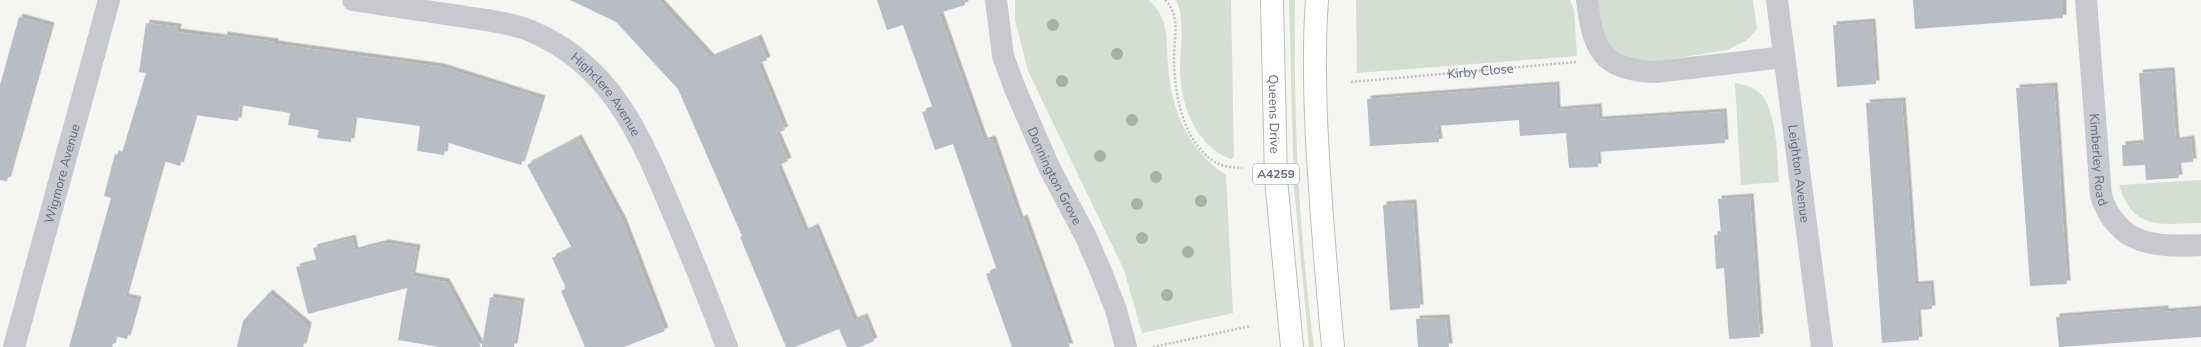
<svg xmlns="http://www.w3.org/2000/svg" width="2201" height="347" viewBox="0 0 2201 347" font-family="'Nunito Sans',sans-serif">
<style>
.green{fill:#d4ded2}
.building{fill:#b8bcc4;filter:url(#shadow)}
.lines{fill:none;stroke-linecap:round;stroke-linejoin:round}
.major-casing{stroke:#bcbec3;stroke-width:24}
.path{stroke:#c0c1c4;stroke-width:2.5;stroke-dasharray:2 2;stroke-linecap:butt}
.minor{stroke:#c8c9ce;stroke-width:22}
.major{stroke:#fff;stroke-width:22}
.tree{fill:#a4b3a4}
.labels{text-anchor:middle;stroke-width:4;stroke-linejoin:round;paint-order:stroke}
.shield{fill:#fff;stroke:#9197aa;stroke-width:1}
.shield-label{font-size:12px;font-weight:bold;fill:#626b86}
.street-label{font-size:13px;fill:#626b86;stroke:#fff}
</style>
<defs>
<filter id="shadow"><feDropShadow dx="3.5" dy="-3.5" stdDeviation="0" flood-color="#0004"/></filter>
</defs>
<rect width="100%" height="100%" fill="#f5f6f2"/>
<!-- green -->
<g class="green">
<path d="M1015,0H1149C1170,20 1166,39 1168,65C1171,110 1188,150 1226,175L1233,313L1142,333L1124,270L1028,71L1015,20Z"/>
<path d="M1176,0H1231L1234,157L1231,159C1196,147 1180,104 1180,69C1180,48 1186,19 1176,0Z"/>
<path d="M1289,0H1295C1293,115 1299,233 1314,347H1309L1294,187Z"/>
<polygon points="1356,0 1570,0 1574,10 1577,56 1357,73"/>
<polygon points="1594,0 1753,0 1757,29 1747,40 1728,50 1645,63 1626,58 1608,47"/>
<path d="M1735,83C1742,84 1750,86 1756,90C1778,105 1777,158 1779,182L1741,185Z"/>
<path d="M2201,180V223C2161,224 2133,231 2119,185Z"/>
</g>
<!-- building -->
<g class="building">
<polygon points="570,0 658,0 711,58 758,38 767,60 758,64 785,130 776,133 788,161 777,166 805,232 815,227 854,321 864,317 874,341 860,347 847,347 839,329 795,347 786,347 740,237 742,236 678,89 616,22"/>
<polygon points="877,0 964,0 965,5 939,13 984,141 992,139 1020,220 1024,218 1070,347 1012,347 986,274 997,270 953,144 935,150 922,112 933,109 903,25 887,30"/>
<polygon points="1913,0 2063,0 2063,18 1915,29"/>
<polygon points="19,17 51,26 7,181 0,180 0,85"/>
<polygon points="1872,22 1876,84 1837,87 1833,25"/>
<polygon points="146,23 178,27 177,32 224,38 224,35 275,42 275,44 441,67 542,99 521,165 446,142 444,155 417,151 420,126 354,117 351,142 317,138 319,130 288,125 290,113 240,105 238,121 195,115 180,166 163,161 125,297 138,300 127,339 115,336 112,347 69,347 111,198 104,196 115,154 121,156 146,73 139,72"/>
<polygon points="2171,71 2176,141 2191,139 2193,162 2177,163 2179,178 2146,180 2145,165 2123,166 2122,145 2144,143 2139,73"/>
<polygon points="1556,85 1557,110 1598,107 1599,120 1723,112 1725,143 1597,152 1598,167 1569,168 1566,133 1520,136 1519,120 1437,126 1439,142 1370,146 1367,99"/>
<polygon points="2054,86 2067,284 2030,286 2016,88"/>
<polygon points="1902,101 1915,285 1930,284 1932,309 1917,310 1919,340 1882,343 1866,103"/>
<polygon points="578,138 623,222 665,331 624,347 585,347 561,291 566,288 552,258 572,248 527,165"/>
<polygon points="1750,197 1760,337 1729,339 1724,268 1716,269 1714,235 1721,234 1718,199"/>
<polygon points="1413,203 1420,308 1390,310 1383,205"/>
<polygon points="352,238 355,251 385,243 417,248 412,276 446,282 481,347 439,347 398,340 407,288 308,314 296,267 317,262 313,248"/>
<polygon points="269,293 308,326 303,347 237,347 243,321"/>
<polygon points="490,297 521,302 514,347 482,347"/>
<polygon points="2165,309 2165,312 2201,309 2201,337 2059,347 2056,317"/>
<polygon points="1446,318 1449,347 1418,347 1416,319"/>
</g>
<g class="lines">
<defs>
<g id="major">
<path id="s7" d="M1272,0L1276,179L1292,347"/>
<path d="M1317,0C1313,52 1315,106 1318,158C1322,222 1327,284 1333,347"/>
</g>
</defs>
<!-- major casing -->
<use href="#major" class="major-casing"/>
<!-- path -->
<g class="path">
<path d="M1165,0C1182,16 1173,42 1174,62C1175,96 1183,142 1215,162C1223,167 1233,167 1242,168"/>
<path id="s1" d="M1351,82L1576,62"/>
<polyline points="1153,347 1251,326"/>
</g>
<!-- minor -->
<g class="minor">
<path id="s2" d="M353,0C388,5 424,11 460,16C483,20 509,22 531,31C612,65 641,137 673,213C692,257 710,302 727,347"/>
<path id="s3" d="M996,0L1003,56L1016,91L1049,167L1086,237L1102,274L1116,310L1126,347"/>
<path d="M1587,0C1593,49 1601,70 1656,72L1784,57"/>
<path id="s4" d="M1777,0L1822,347"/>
<path id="s5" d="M2086,0L2101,196C2118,246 2155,247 2201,245"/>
<path id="s6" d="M14,347L109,0"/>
</g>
<!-- major -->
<use href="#major" class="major"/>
</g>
<!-- trees -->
<g class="tree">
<circle cx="1053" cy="25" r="6"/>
<circle cx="1117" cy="54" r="6"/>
<circle cx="1062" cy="81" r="6"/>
<circle cx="1132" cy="120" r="6"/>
<circle cx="1100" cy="156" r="6"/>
<circle cx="1156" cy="177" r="6"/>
<circle cx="1201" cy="201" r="6"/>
<circle cx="1137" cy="204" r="6"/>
<circle cx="1142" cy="238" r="6"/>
<circle cx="1188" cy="252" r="6"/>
<circle cx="1167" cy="295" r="6"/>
</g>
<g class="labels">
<!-- shield labels -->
<rect class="shield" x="1253" y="164" width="46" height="20" rx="3"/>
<g class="shield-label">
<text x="1276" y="178">A4259</text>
</g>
<!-- street labels -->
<g class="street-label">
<text dy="5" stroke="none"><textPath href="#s1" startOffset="130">Kirby Close</textPath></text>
<text dy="5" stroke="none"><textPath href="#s2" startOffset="281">Highclere Avenue</textPath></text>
<text dy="5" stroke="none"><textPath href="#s7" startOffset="114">Queens Drive</textPath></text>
<text dy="5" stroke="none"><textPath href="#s5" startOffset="160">Kimberley Road</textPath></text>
<text dy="5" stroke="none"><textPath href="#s6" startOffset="180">Wigmore Avenue</textPath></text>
<text dy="5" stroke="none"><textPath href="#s4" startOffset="175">Leighton Avenue</textPath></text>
<text dy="5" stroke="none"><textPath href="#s3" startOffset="187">Donnington Grove</textPath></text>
</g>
</g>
</svg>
